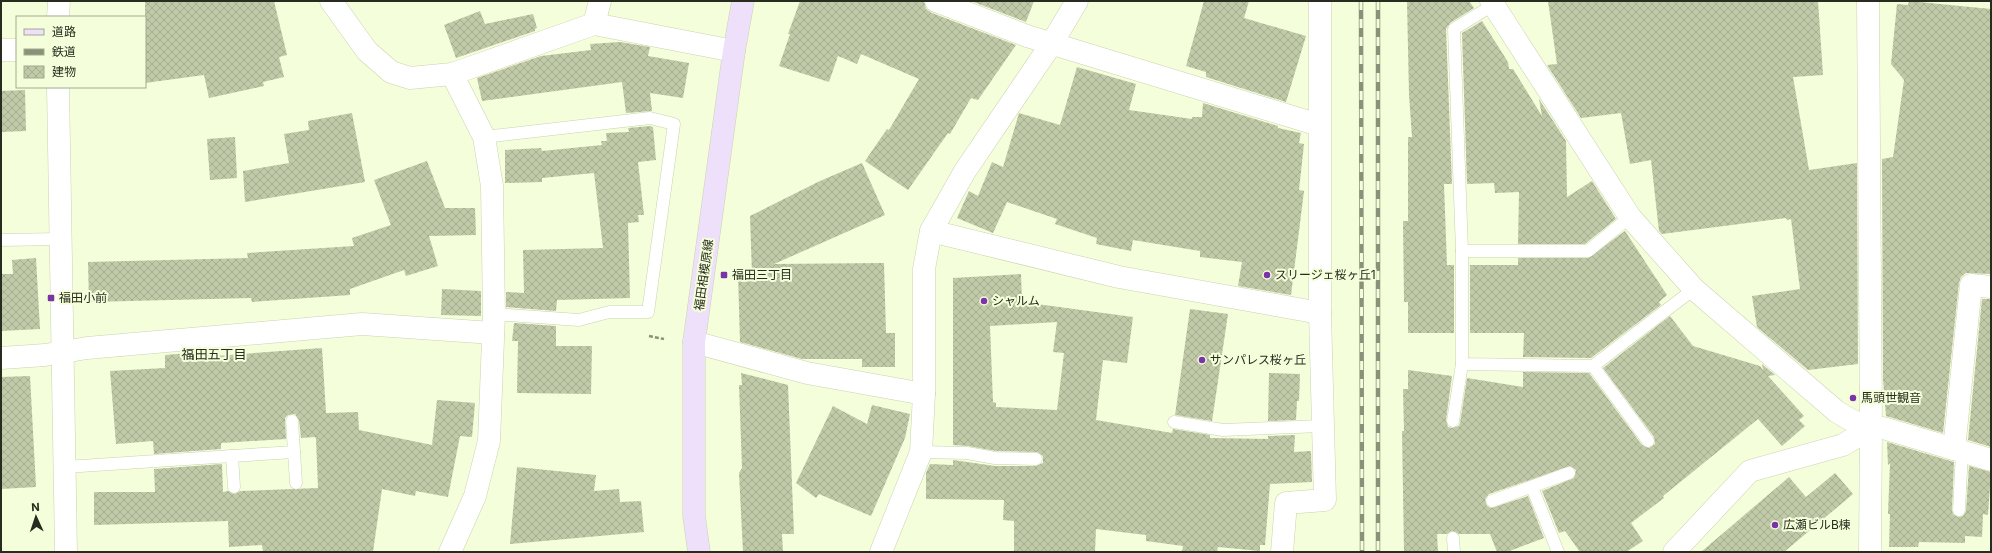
<svg xmlns="http://www.w3.org/2000/svg" width="1992" height="553" viewBox="0 0 1992 553" font-family="Inter,'Noto Sans JP',sans-serif">
<style>
.building{fill:url(#building-cross-hatch);fill-rule:evenodd}
.lines{fill:none;stroke-linecap:round;stroke-linejoin:round}
.lane-casing{stroke:#cad3b0;stroke-width:13}
.street-casing{stroke:#cad3b0;stroke-width:23}
.secondary-casing{stroke:#cad3b0;stroke-width:23}
.path{stroke:#8b927a;stroke-width:2.5;stroke-dasharray:4 2;stroke-linecap:butt}
.lane{stroke:#fff;stroke-width:12}
.street{stroke:#fff;stroke-width:22}
.secondary{stroke:#eedffb;stroke-width:22}
.rail-casing{stroke:#8a9178;stroke-width:4.5}
.rail{stroke:#f4feda;stroke-width:3;stroke-dasharray:9;stroke-linecap:butt}
.poi-dot{fill:#7a34a8;stroke:#f4feda;stroke-width:1.5}
.labels{text-anchor:middle;stroke-width:4;stroke-linejoin:round;paint-order:stroke}
.street-label{font-size:12px;fill:#282c1f;stroke:#f4feda}
.poi-label{font-size:12px;fill:#282c1f;stroke:#f4feda;text-anchor:start}
.neighbourhood-label{font-size:13px;fill:#282c1f;stroke:#f4feda}
</style>
<defs>
<pattern id="building-cross-hatch" width="8" height="8" patternUnits="userSpaceOnUse"><rect width="8" height="8" fill="#c1caa8"/><path d="M0 0l8 8M0 8l8-8" fill="none" stroke="#a6ae90"/></pattern>
</defs>
<rect width="100%" height="100%" fill="#f4feda"/>
<!-- building -->
<g class="building">
<polygon points="145,1 274,1 287,55 279,57 284,77 263,82 264,86 209,98 204,75 145,83"/>
<polygon points="800,1 924,1 926,9 932,13 1016,45 978,100 971,98 950,134 948,133 908,190 865,161 887,129 889,130 919,79 861,54 857,64 838,56 829,82 779,66 790,34 788,34"/>
<polygon points="971,1 1034,1 1026,22"/>
<polygon points="1204,1 1249,1 1244,18 1306,36 1286,102 1206,77 1206,72 1186,66"/>
<polygon points="1407,1 1469,1 1474,8 1450,23 1446,29 1452,184 1444,184 1447,265 1454,265 1454,333 1408,333 1408,302 1404,302 1403,221 1408,221 1408,137 1412,137 1409,95"/>
<polygon points="1548,1 1818,1 1823,75 1793,77 1809,170 1857,163 1858,364 1808,370 1757,327 1752,296 1800,289 1791,219 1787,220 1786,218 1662,234 1659,231 1651,160 1630,164 1621,113 1581,118 1547,65 1557,64"/>
<polygon points="1909,1 1991,9 1991,274 1966,273 1961,277 1959,283 1943,433 1886,416 1883,379 1882,159 1893,157 1904,80 1891,64 1897,4 1908,5"/>
<polygon points="480,11 485,24 533,14 537,28 535,29 535,31 456,58 444,25"/>
<polygon points="1482,21 1508,62 1509,69 1513,69 1542,116 1539,99 1566,141 1567,197 1592,181 1616,219 1585,244 1518,244 1519,192 1495,193 1494,183 1467,184 1462,33"/>
<polygon points="620,42 650,47 648,56 689,63 683,98 650,93 652,111 626,113 622,82 482,101 477,78 541,56 591,50 590,44"/>
<polygon points="1077,67 1136,84 1129,110 1192,119 1192,117 1202,117 1203,103 1278,126 1278,128 1301,133 1299,143 1304,144 1299,190 1304,191 1291,295 1238,286 1242,262 1200,257 1200,251 1133,240 1131,251 1096,244 1097,238 1055,224 1057,219 1007,202 993,233 957,218 969,191 978,196 992,162 1003,167 1019,113 1060,125"/>
<polygon points="25,90 26,131 1,132 1,91"/>
<polygon points="352,113 365,182 245,202 243,171 289,163 284,134 309,130 308,121"/>
<polygon points="650,126 653,127 656,160 638,162 644,215 638,215 639,222 628,223 630,298 557,300 556,311 506,307 506,292 524,293 523,250 603,248 594,173 542,178 542,182 505,183 505,150 541,148 542,151 602,145 601,141 607,141 606,133 629,132 628,128"/>
<polygon points="235,137 237,178 210,180 207,139"/>
<polygon points="427,161 445,208 475,208 476,235 429,236 438,266 406,276 404,270 350,289 350,295 252,302 251,298 89,302 88,262 248,258 247,253 354,246 352,238 391,225 374,180"/>
<polygon points="862,163 885,215 774,264 884,263 886,333 895,333 895,367 862,367 862,359 802,359 740,342 738,274 752,274 750,216 820,181"/>
<polygon points="1625,231 1667,295 1659,302 1661,305 1591,358 1523,357 1524,333 1470,333 1470,265 1518,265 1518,258 1588,258"/>
<polygon points="36,258 40,329 1,331 1,274 13,274 12,260"/>
<path d="M1021,274L1022,302L1133,317L1127,363L1103,360L1096,420L1172,433L1173,429L1210,435V438L1268,439V436L1295,435L1294,452L1311,451L1312,482L1270,484L1265,545H1260V551L1218,547L1217,552H1182L1183,546L1146,541V535L1096,529L1095,552H1014V521L1003,520L1004,500L926,499V473L930,464L953,465V460L995,466H1036L1043,463V456L1037,452L996,451L968,446L953,445V278ZM1057,322L1053,352L1064,353L1057,410L996,407V403L993,402L990,326Z"/>
<polygon points="442,289 481,291 481,316 441,315"/>
<polygon points="1982,299 1991,299 1991,447 1968,440"/>
<polygon points="1190,309 1228,314 1212,421 1175,415"/>
<polygon points="1670,316 1693,346 1760,366 1763,370 1762,364 1775,375 1768,376 1804,416 1799,420 1805,426 1782,446 1758,419 1663,496 1664,498 1631,523 1643,541 1626,552 1580,552 1565,531 1559,533 1542,491 1574,478 1576,470 1570,466 1489,494 1485,499 1487,506 1491,508 1528,496 1544,538 1507,552 1497,552 1490,534 1459,534 1452,531 1447,534 1437,534 1438,552 1404,552 1402,431 1404,431 1403,389 1408,389 1408,370 1452,376 1446,420 1448,427 1452,428 1459,426 1460,423 1467,378 1523,387 1523,372 1589,373 1642,445 1649,448 1655,444 1654,437 1603,368"/>
<polygon points="514,323 556,326 556,346 592,346 591,394 517,393 518,341 512,341"/>
<polygon points="322,348 326,413 358,412 359,430 432,445 437,400 475,403 472,437 460,436 448,497 416,491 415,496 382,489 373,552 263,552 262,545 229,547 228,521 94,525 94,492 155,492 154,469 222,464 223,492 228,491 234,494 240,491 318,488 316,439 315,437 301,438 299,420 295,414 288,415 285,418 286,439 221,443 221,449 154,454 153,441 116,444 110,371 165,368 165,355 214,351 215,356"/>
<polygon points="741,373 788,385 794,534 782,534 783,552 743,552 739,473 742,468 739,385 742,385"/>
<polygon points="1269,373 1300,374 1299,401 1297,401 1296,420 1268,421"/>
<polygon points="30,376 36,487 1,489 1,377"/>
<polygon points="872,405 910,414 905,438 871,516 819,494 816,498 796,483 833,406 867,424"/>
<polygon points="1887,442 1954,462 1952,510 1953,514 1958,517 1963,516 1966,511 1969,466 1991,472 1988,515 1983,514 1982,537 1965,536 1965,543 1919,542 1918,547 1889,547 1890,514 1888,514 1890,463 1888,465"/>
<polygon points="517,467 596,475 594,491 619,489 620,502 641,501 644,532 510,544"/>
<polygon points="1835,473 1853,494 1784,552 1701,552 1789,477 1806,497"/>
</g>
<g class="lines">
<defs>
<g id="lane">
<polyline points="1493,5 1454,29 1462,251 1462,364 1593,366 1694,289"/>
<polyline points="484,137 650,118 674,124 648,312 609,312 579,320 494,314"/>
<polyline points="1,240 60,239"/>
<polyline points="1462,251 1588,251 1630,217"/>
<polyline points="1593,366 1648,441"/>
<polyline points="292,421 296,483"/>
<polyline points="1453,421 1462,364"/>
<polyline points="1174,422 1223,430 1322,426"/>
<polyline points="921,452 967,453 995,458 1036,459"/>
<polyline points="65,467 232,456"/>
<polyline points="234,487 232,456 294,452"/>
<polyline points="1532,487 1558,552"/>
<polyline points="1492,501 1569,473"/>
<polyline points="1959,510 1962,451"/>
<polyline points="1453,538 1454,552"/>
</g>
<g id="street">
<polyline points="331,1 367,51 391,72 410,78 452,74 594,24 734,51"/>
<polyline points="936,1 1027,36 1319,125"/>
<path d="M1491,1L1630,217L1694,289L1836,411C1851,421 1865,428 1883,428L1991,460"/>
<polyline points="1868,1 1871,428 1870,552"/>
<polyline points="58,17 59,1"/>
<polyline points="594,24 600,1"/>
<polyline points="1,50 17,50"/>
<polyline points="58,87 66,552"/>
<polyline points="931,231 1119,277 1320,313"/>
<polyline points="694,342 807,373 924,394"/>
<polyline points="1,358 45,355 87,348 362,324 493,333"/>
<polyline points="1954,449 1971,285 1991,287"/>
<polyline points="450,552 475,496 489,441 494,314 492,186 484,137 452,74"/>
<polyline points="881,552 921,452 924,394 924,269 931,231 965,171 1052,43 1077,1"/>
<polyline points="1282,552 1286,503 1325,500 1320,313 1320,1"/>
<polyline points="1674,552 1750,471 1843,445 1871,428"/>
</g>
<polyline id="secondary" points="699,552 694,516 694,342 734,51 743,1"/>
</defs>
<!-- lane casing -->
<use href="#lane" class="lane-casing"/>
<!-- street casing -->
<use href="#street" class="street-casing"/>
<!-- secondary casing -->
<use href="#secondary" class="secondary-casing"/>
<!-- path -->
<polyline class="path" points="649,336 664,339"/>
<!-- lane -->
<use href="#lane" class="lane"/>
<!-- street -->
<use href="#street" class="street"/>
<!-- secondary -->
<use href="#secondary" class="secondary"/>
<defs>
<g id="rail">
<polyline points="1361,1 1362,552"/>
<polyline points="1378,1 1378,552"/>
</g>
</defs>
<!-- rail casing -->
<use href="#rail" class="rail-casing"/>
<!-- rail -->
<use href="#rail" class="rail"/>
</g>
<!-- markers -->
<g class="poi-dot">
<rect x="720" y="271" width="8" height="8" rx="2"/>
<circle cx="1267" cy="275" r="4"/>
<rect x="47" y="294" width="8" height="8" rx="2"/>
<circle cx="984" cy="301" r="4"/>
<circle cx="1202" cy="360" r="4"/>
<circle cx="1853" cy="398" r="4"/>
<circle cx="1775" cy="525" r="4"/>
</g>
<g class="labels">
<!-- street labels -->
<g class="street-label">
<text transform="translate(704 275) rotate(-82)" y="4">福田相模原線</text>
</g>
<!-- poi labels -->
<g class="poi-label">
<text x="732" y="279">福田三丁目</text>
<text x="1275" y="279">スリージェ桜ヶ丘1</text>
<text x="59" y="302">福田小前</text>
<text x="992" y="305">シャルム</text>
<text x="1210" y="364">サンパレス桜ヶ丘</text>
<text x="1861" y="402">馬頭世観音</text>
<text x="1783" y="529">広瀬ビルB棟</text>
</g>
<!-- neighbourhood labels -->
<g class="neighbourhood-label">
<text x="214" y="359">福田五丁目</text>
</g>
</g>
<!-- border -->
<rect width="1992" height="553" fill="none" stroke="#282c1f" stroke-width="4"/>
<!-- legend -->
<rect x="16" y="16" width="130" height="72" fill="#f4feda" stroke="#a2aa8f"/>
<rect x="24" y="29" width="20" height="6" fill="#eedffb" stroke="#a2aa8f"/>
<text x="52" y="36" font-size="12" fill="#282c1f">道路</text>
<rect x="24" y="49" width="20" height="6" fill="#8a9178" stroke="#a2aa8f"/>
<text x="52" y="56" font-size="12" fill="#282c1f">鉄道</text>
<rect x="24" y="66" width="20" height="12" fill="url(#building-cross-hatch)" stroke="#a2aa8f"/>
<text x="52" y="76" font-size="12" fill="#282c1f">建物</text>
<!-- north arrow -->
<g transform="translate(36 517) rotate(357)" stroke="#f4feda" stroke-width="3" paint-order="stroke">
<path d="M0-3L7 15L0 10L-7 15Z" fill="#282c1f"/>
<text y="-6" font-size="11" font-weight="bold" text-anchor="middle" fill="#282c1f">N</text>
</g>
</svg>
